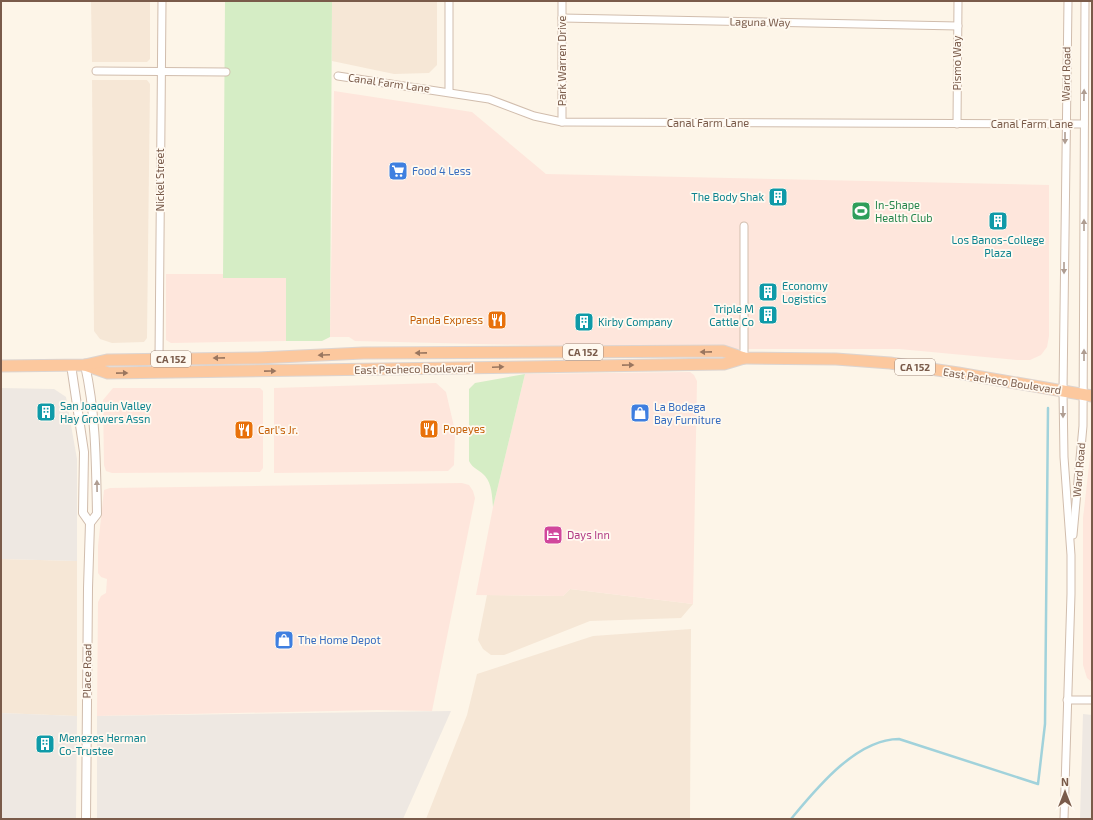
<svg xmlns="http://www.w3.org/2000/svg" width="1093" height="820" viewBox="0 0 1093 820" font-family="'Exo 2',sans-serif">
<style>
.residential{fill:#f6e7d6}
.commercial{fill:#fee6dc}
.industrial{fill:#eee8e2}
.green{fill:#d5edc5}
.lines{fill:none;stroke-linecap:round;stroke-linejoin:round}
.stream{stroke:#a1d2db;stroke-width:2.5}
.minor-casing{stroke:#d1bdad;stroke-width:9}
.tertiary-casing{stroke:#d1bdad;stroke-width:10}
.trunk-casing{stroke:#dcd4d0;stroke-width:13}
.minor{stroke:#fff;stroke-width:7}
.tertiary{stroke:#fff;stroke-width:8}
.trunk{stroke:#fcc89e;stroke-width:11}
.oneway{fill:#af9d92}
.oneway2{fill:#9a765f}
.labels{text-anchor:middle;stroke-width:3.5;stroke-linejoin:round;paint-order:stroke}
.shield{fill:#fff9f0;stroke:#a28a7c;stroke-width:1}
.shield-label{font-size:10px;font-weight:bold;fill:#7a5b4a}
.street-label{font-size:11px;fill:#7a5b4a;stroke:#fff9f0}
.shop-label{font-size:11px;fill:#366cbe;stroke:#fff9f0;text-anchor:start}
.culture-label{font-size:11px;fill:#0d838f;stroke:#fff9f0;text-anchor:start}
.leisure-label{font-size:11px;fill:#27864d;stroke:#fff9f0;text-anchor:start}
.food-label{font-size:11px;fill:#c56008;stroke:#fff9f0;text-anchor:start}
.hotel-label{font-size:11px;fill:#b23c85;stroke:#fff9f0;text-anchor:start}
</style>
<rect width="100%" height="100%" fill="#fdf5e8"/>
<!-- residential -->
<g class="residential">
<polygon points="91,1 150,1 150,59 147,62 92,62"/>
<polygon points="332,1 437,1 437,65 429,73 394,74 332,61"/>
<polygon points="92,80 147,80 150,84 147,338 144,342 112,343 100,339 94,331"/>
<polygon points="1,559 77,561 77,716 1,713"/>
<polygon points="570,589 693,604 681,618 590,621 504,655 491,655 483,649 478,640 487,595 563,596"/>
<polygon points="691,629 690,819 426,819 467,715 477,674 593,636"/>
</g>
<!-- commercial -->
<g class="commercial">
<polygon points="334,91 472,112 546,174 1049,185 1049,336 1047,347 1041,355 1030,360 1017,360 899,349 697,349 355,341 349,337 330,337"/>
<polygon points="166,274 223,274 223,278 286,278 286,341 171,343 166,340"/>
<polygon points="690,372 694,375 697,381 693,604 570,589 563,596 476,595 493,507 525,374"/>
<polygon points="436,383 446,392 455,431 454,465 448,471 274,473 274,388"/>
<polygon points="113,388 260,388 263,391 263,468 260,472 112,473 106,471 104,465 103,400"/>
<polygon points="1092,439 1092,682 1087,678 1083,665 1083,518"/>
<polygon points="462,483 469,485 473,491 475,498 432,711 377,710 97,716 98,602 101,596 106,593 107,579 101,577 98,573 98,546 104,490 110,488"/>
</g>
<!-- industrial -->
<g class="industrial">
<polygon points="1,388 54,389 66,397 77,459 77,561 1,559"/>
<polygon points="451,711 403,819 97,819 97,716"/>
<polygon points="1,713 77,716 76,819 1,819"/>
<polygon points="1083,714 1092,715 1092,819 1080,819"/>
</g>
<!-- green -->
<g class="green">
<polygon points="225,1 332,1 330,337 322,341 286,341 286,278 223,278"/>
<path d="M525,374L493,507C492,497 492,484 485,476C480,470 473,469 469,461V389L475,383Z"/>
</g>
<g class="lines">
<!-- stream -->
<path class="stream" d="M791,819C816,789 856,739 899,739L1038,784L1045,724L1048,408"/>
<defs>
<g id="minor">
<polyline points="562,18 958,26"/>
<polyline points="96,71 226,72"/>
<polyline points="338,76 489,99 534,116 562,122 1084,124"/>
<polyline points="449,92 449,1"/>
<polyline points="562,122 562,1"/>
<polyline points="957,124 958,1"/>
<polyline points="744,226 744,358"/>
<polyline points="159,359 162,1"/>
<polyline points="1073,535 1083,426 1085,1"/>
<polyline points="1067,700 1092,700"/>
<polyline points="1064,819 1071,594 1071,555 1064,457 1063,391 1068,1"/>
</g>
<g id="tertiary">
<polyline points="71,365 84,452 83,513 90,523"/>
<path d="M85,365C96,414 96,464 97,514L90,523L88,588L86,819"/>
</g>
<g id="trunk">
<polyline points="85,365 108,373 724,364 744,358"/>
<polyline points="1,366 85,365 107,360 258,358 363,353 723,351 744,358 836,359 890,363 958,373 1092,396"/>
</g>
</defs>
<!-- minor casing -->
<use href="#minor" class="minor-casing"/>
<!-- tertiary casing -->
<use href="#tertiary" class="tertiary-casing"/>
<!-- trunk casing -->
<use href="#trunk" class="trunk-casing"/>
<!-- minor -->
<use href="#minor" class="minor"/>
<!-- tertiary -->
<use href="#tertiary" class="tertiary"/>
<!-- trunk -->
<use href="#trunk" class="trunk"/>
</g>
<!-- one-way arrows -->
<defs><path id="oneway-solid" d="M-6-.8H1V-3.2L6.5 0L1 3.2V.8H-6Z"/></defs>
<g class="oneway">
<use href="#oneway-solid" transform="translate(1084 95) rotate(-89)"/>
<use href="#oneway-solid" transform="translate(1065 138) rotate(90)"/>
<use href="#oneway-solid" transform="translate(1084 225) rotate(-90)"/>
<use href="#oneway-solid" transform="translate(1064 268) rotate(90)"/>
<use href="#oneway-solid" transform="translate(1084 355) rotate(-90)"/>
<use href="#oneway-solid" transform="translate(1063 412) rotate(90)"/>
<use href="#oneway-solid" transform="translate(97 486) rotate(-91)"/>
</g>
<g class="oneway2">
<use href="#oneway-solid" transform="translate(706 352) rotate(179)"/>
<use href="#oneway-solid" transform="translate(421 353) rotate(179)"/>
<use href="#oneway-solid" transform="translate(324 355) rotate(178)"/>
<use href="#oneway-solid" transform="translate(219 358) rotate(179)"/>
<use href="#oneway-solid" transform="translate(628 365) rotate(-1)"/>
<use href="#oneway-solid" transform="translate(498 367) rotate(-2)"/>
<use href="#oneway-solid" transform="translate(270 371) rotate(-1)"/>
<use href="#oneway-solid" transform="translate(122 373) rotate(-1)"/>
</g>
<!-- icons -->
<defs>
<symbol id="supermarket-square" viewBox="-11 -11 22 22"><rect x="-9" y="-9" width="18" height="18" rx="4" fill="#3f7fe0" stroke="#fff9f0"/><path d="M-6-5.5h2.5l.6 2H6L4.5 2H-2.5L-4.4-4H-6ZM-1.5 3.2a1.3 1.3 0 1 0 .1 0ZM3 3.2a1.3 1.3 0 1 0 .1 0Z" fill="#fff"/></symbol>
<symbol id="building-square" viewBox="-11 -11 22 22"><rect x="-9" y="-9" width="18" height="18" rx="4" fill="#0f9aa8" stroke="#fff9f0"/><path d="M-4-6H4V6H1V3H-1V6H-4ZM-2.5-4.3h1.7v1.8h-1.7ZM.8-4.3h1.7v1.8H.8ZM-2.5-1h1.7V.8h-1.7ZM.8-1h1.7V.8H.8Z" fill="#fff"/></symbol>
<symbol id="stadium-square" viewBox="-11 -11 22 22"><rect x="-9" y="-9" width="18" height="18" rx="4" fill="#2e9e5b" stroke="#fff9f0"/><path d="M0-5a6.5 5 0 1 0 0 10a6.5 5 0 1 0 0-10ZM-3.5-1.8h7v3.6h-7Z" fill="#fff"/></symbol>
<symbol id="restaurant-square" viewBox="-11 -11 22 22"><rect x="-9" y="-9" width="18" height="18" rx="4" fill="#e8710a" stroke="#fff9f0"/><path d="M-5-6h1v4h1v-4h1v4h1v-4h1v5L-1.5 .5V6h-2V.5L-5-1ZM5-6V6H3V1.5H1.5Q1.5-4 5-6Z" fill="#fff"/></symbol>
<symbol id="shop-square" viewBox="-11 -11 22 22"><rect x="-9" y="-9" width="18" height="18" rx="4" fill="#3f7fe0" stroke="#fff9f0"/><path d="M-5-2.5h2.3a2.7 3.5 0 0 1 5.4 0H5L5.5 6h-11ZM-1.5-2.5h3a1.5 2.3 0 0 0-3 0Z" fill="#fff"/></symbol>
<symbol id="hotel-square" viewBox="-11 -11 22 22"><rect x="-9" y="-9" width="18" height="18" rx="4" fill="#d1479c" stroke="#fff9f0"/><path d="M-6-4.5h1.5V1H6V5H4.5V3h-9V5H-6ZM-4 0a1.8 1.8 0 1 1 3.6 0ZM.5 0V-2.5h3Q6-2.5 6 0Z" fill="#fff"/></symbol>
</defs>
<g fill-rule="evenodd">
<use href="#supermarket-square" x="387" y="160" width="22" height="22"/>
<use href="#building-square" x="767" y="186" width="22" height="22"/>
<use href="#stadium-square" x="850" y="200" width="22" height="22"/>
<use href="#building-square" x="987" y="210" width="22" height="22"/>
<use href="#building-square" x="757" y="281" width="22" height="22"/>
<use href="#building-square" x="757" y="304" width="22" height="22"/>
<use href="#restaurant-square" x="486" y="309" width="22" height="22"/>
<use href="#building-square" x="573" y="311" width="22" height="22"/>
<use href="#building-square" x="35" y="401" width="22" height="22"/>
<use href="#shop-square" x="629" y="402" width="22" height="22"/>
<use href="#restaurant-square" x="418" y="418" width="22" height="22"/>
<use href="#restaurant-square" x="233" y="419" width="22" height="22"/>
<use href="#hotel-square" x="542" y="524" width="22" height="22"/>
<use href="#shop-square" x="273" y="629" width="22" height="22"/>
<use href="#building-square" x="34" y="733" width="22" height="22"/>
</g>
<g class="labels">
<!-- shield labels -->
<g class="shield">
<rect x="563" y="344" width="40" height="16" rx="3"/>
<rect x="151" y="351" width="40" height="16" rx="3"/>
<rect x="895" y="359" width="40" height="16" rx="3"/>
</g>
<g class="shield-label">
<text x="583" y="356">CA 152</text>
<text x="171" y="363">CA 152</text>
<text x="915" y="371">CA 152</text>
</g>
<!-- street labels -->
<g class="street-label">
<text transform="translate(760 22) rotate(1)" y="4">Laguna Way</text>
<text transform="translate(562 61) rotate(-90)" y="4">Park Warren Drive</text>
<text transform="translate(957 63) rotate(-90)" y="4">Pismo Way</text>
<text transform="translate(1066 74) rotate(-89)" y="4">Ward Road</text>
<text transform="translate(389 83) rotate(8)" y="4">Canal Farm Lane</text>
<text x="708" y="127">Canal Farm Lane</text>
<text x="1032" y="128">Canal Farm Lane</text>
<text transform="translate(160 180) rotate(-90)" y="4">Nickel Street</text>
<text transform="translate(414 369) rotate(-1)" y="4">East Pacheco Boulevard</text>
<text transform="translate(1002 381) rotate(9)" y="4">East Pacheco Boulevard</text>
<text transform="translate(1079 470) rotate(-85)" y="4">Ward Road</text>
<text transform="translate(87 671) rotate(-89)" y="4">Place Road</text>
</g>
<!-- shop labels -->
<g class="shop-label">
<text x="412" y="175">Food 4 Less</text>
<text x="654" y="411">La Bodega<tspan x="654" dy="13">Bay Furniture</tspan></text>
<text x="298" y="644">The Home Depot</text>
</g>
<!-- culture labels -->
<g class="culture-label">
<text x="764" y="201" text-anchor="end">The Body Shak</text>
<text x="998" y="244" text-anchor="middle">Los Banos-College<tspan x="998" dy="13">Plaza</tspan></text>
<text x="782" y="290">Economy<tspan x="782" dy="13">Logistics</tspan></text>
<text x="754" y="313" text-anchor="end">Triple M<tspan x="754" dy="13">Cattle Co</tspan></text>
<text x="598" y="326">Kirby Company</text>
<text x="60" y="410">San Joaquin Valley<tspan x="60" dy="13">Hay Growers Assn</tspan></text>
<text x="59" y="742">Menezes Herman<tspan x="59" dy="13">Co-Trustee</tspan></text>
</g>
<!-- leisure labels -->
<g class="leisure-label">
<text x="875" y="209">In-Shape<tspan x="875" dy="13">Health Club</tspan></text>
</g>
<!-- food labels -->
<g class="food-label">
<text x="483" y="324" text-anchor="end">Panda Express</text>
<text x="443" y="433">Popeyes</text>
<text x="258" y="434">Carl's Jr.</text>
</g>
<!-- hotel labels -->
<g class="hotel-label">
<text x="567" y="539">Days Inn</text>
</g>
</g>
<!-- border -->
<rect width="1093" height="820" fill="none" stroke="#7a5b4a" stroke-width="4"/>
<!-- north arrow -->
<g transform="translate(1065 792)" stroke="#fff9f0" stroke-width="3" paint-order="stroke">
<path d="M0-3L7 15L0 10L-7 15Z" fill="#7a5b4a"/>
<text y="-6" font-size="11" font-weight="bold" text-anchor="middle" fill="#7a5b4a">N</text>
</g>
</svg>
